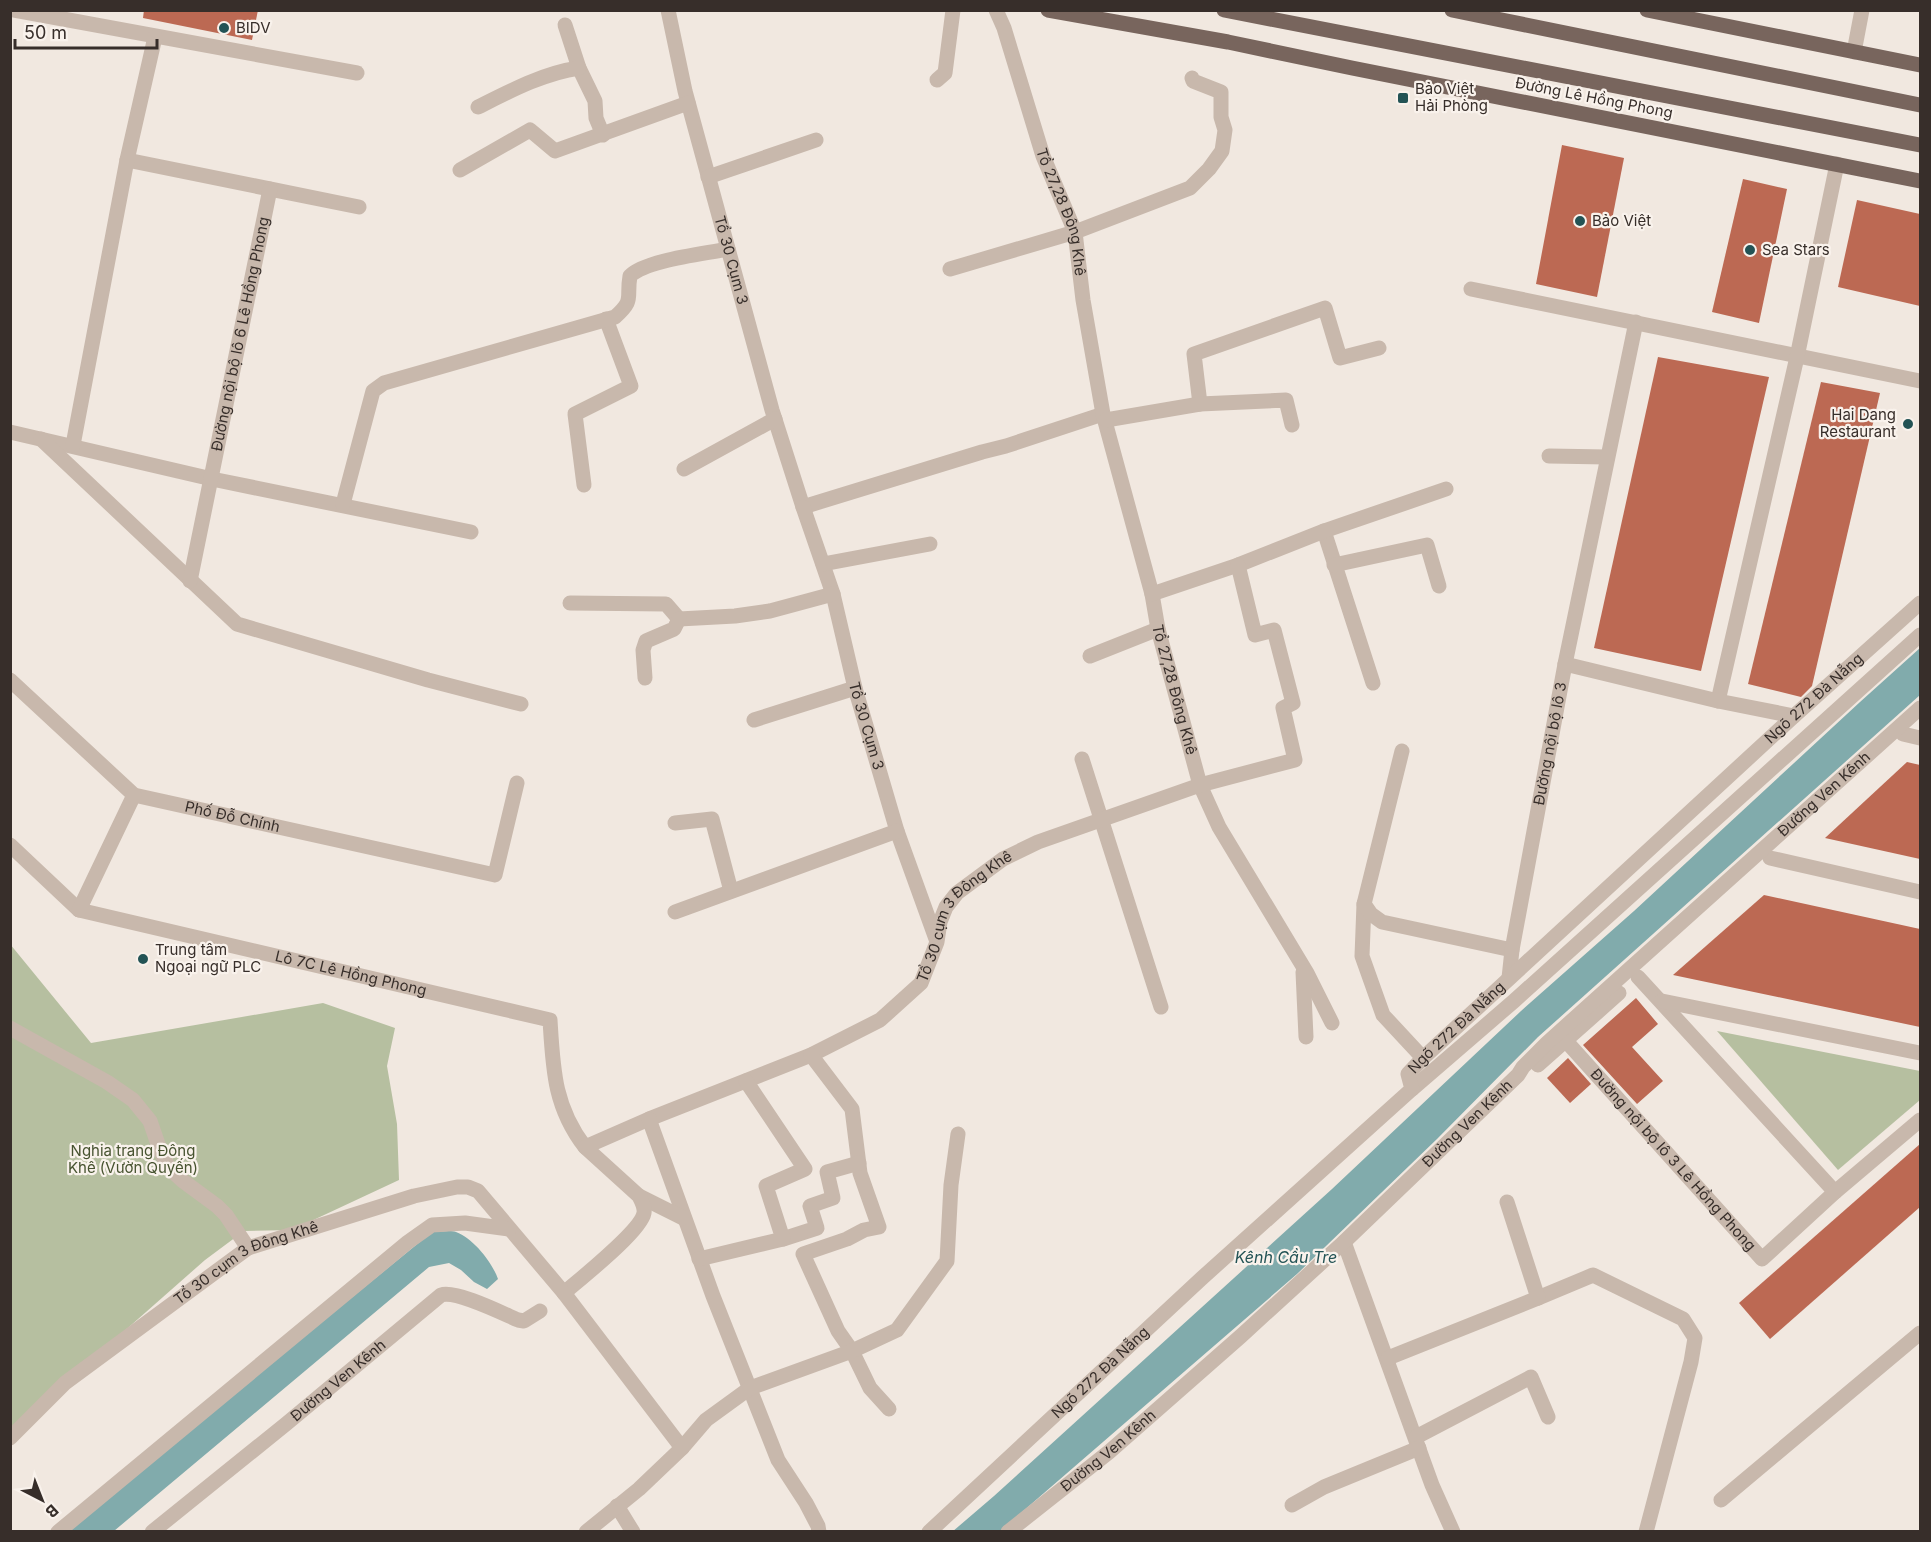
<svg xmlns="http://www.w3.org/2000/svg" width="1931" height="1542" viewBox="0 0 1931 1542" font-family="Inter,sans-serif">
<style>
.green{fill:#b6bfa0}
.water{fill:#81abac}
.building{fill:#bc6953}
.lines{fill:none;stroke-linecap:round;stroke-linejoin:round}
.minor{stroke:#c8b8ac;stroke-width:15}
.major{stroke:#78655d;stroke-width:15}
.poi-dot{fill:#235355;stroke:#f9f2ec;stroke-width:2}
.labels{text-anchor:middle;stroke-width:4.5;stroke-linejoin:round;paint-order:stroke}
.poi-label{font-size:15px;fill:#372e2a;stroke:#f9f2ec;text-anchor:start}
.street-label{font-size:15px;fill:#372e2a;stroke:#f9f2ec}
.park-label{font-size:15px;fill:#475330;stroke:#f9f2ec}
.water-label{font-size:16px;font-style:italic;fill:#235355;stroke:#f9f2ec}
</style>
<rect width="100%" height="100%" fill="#f1e8e0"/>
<!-- green -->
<g class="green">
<polygon points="10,944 91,1043 323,1003 395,1028 387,1066 397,1124 399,1180 292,1230 244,1231 205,1260 11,1431"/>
<polygon points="1717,1031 1920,1071 1920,1100 1838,1170"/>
</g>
<!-- water -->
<g class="water">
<polygon points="1920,648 1920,695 1538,1037 1437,1139 1297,1274 1000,1531 952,1532 994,1496 1332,1189 1521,1011 1634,911 1860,702"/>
<path d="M432,1232C439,1232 450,1230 456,1232C474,1239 492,1262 498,1279L487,1289L474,1282L461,1270L449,1263L429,1267L114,1531L64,1532Z"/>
</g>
<!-- building -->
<g class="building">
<polygon points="144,10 258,10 252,40 143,18"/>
<polygon points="1562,145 1624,158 1597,297 1536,284"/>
<polygon points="1743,179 1787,189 1759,323 1712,312"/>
<polygon points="1857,200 1920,214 1920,306 1838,287"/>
<polygon points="1658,357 1769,377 1701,671 1594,648"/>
<polygon points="1821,382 1880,393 1812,686 1801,697 1748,684"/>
<polygon points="1907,762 1920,765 1920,859 1825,838"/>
<polygon points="1764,895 1920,929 1920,1027 1673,975"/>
<polygon points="1636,998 1658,1024 1632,1047 1663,1081 1637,1104 1583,1045"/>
<polygon points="1568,1058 1591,1084 1570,1103 1547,1078"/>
<polygon points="1920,1144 1920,1207 1770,1339 1739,1303"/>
</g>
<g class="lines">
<!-- minor -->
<g class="minor">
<polyline points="14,10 357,73"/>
<path id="s1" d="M668,10L685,91L772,410L803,507L982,452L1006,446L1103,414"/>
<path id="s2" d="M996,10L1004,28L1043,156L1075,232L1083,300L1103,414L1152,594L1158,629L1200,785L1219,827L1307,973L1332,1023"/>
<polyline points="565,25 579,68 595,101 596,118 603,135"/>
<polyline points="1854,52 1862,10"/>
<polyline points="937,80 945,73 953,10"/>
<path d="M478,107C510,91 544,73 579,68"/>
<polyline points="127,160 359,207"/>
<polyline points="460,170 530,130 555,151 688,103"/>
<polyline points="708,177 816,140"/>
<polyline points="950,269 1075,232 1190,188 1209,169 1222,151 1225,130 1221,117 1221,92 1193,81 1192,78"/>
<polyline points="1471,289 1920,381"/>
<polyline points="1200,404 1194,354 1325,308 1340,358 1379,348"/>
<polyline points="1106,420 1200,404 1286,400 1292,425"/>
<polyline points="10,432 212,479 471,532"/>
<polyline points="41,439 237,624 428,680 521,704"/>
<polyline points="73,445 127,160 155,37"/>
<polyline points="1549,456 1607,457"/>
<polyline points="684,469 775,419"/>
<polyline points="584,485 575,414 631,386 606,319"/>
<path d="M343,504L373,391L384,383L615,317C635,299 626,299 630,276C646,260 704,254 728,249"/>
<path id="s3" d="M803,507L833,594L855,688L897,831L936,939"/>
<polyline points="1324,531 1373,683"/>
<polyline points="823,564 930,544"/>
<polyline points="1334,565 1427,545 1439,586"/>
<path id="s4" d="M190,581L270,189"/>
<polyline points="1152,594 1238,565 1324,531 1446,489"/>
<polyline points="570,603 666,604 679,619 735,616 770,611 833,594"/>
<polyline points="1090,656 1158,629"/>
<polyline points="1565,664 1636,322"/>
<polyline points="645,678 643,650 646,641 674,629 679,619"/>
<path id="s5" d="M10,680L134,795L495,875L517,783"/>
<polyline points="1718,701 1797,357 1837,164"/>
<polyline points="754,720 855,688"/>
<polyline points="1903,734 1920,738"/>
<polyline points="1402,751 1364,904 1362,956 1383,1015 1423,1058"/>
<polyline points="1082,759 1161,1007"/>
<polyline points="675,823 712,819 731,891"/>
<path id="s6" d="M10,845L79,910L550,1020C553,1069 554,1107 585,1147L649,1119L811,1055L880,1020L921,983L937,942L940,922L946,907L957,893L1003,859L1038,842L1200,785L1295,760L1283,708L1293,703L1274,630L1255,635L1238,565"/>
<polyline points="1770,858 1920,892"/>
<polyline points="1364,904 1371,914 1382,922 1512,950"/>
<polyline points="79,910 134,795"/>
<polyline points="675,912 897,831"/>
<polyline points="1303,972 1306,1037"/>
<polyline points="1638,977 1835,1192"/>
<path id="s7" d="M1509,978L1512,950L1565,664L1718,701L1794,716"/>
<polyline points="1662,1001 1920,1053"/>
<polyline points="10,1028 107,1082 133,1100 150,1121 160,1150 169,1168 183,1181 217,1206 226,1215 248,1248"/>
<path id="s8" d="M1566,1041L1762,1259L1835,1192L1920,1120"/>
<polyline points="811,1055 852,1109 860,1173 879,1227 864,1230 847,1239 803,1254 838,1331 852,1351 870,1388 889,1409"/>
<polyline points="1538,1065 1619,993"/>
<polyline points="1412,1089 1514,1001 1920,635"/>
<polyline points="649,1119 713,1296 778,1460 806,1503 818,1526 819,1532"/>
<polyline points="639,1196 683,1218"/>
<polyline points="783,1239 817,1228 810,1206 833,1198 827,1172 859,1163"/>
<polyline points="1344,1242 1432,1485 1453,1532"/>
<polyline points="699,1259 783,1239 766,1186 805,1169 746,1081"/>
<path d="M564,1293C580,1279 641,1231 644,1213C645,1207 642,1202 639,1196L585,1147"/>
<polyline points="1538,1298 1593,1275 1683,1319 1695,1338 1691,1362 1646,1532"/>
<polyline points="1388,1358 1538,1298 1507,1202"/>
<polyline points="1416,1437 1531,1377 1548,1417"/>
<path id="s9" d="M10,1438L65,1383L248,1248L414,1196L457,1187H468L478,1191L564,1293L682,1448"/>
<polyline points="1721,1500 1920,1333"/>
<polyline points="1292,1505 1324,1487 1419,1448"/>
<polyline points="617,1506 633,1532"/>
<polyline points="58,1532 408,1242 432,1225 465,1223 509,1229"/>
<path id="s10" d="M152,1532L286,1424L441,1295C456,1290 502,1313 518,1320L524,1321L540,1311"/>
<polyline points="586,1532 639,1489 682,1448 706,1420 750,1388 852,1351 897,1330 947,1261 951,1185 958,1134"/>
<path id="s11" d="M929,1532L1202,1278L1412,1089L1408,1074L1423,1058L1794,716L1920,603"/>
<path id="s12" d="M1008,1532L1109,1452L1241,1336L1344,1242L1518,1075L1523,1067L1547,1043L1920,708"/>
</g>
<!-- major -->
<g class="major">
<polyline points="1048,10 1228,42 1352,68 1920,181"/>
<polyline points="1224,10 1920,145"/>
<polyline points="1452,10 1920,105"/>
<polyline points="1647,10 1920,65"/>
</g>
</g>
<!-- markers -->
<g class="poi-dot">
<circle cx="224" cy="28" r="6"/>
<rect x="1397" y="92" width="12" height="12" rx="3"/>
<circle cx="1580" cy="221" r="6"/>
<circle cx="1750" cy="250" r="6"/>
<circle cx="1908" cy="424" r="6"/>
<circle cx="143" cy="959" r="6"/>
</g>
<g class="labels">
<!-- poi labels -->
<g class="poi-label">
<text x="236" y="33">BIDV</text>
<text x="1415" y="94">Bảo Việt<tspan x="1415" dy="17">Hải Phòng</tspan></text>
<text x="1592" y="226">Bảo Việt</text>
<text x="1762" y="255">Sea Stars</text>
<text x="1896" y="420" text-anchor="end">Hai Dang<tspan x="1896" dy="17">Restaurant</tspan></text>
<text x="155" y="955">Trung tâm<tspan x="155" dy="17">Ngoại ngữ PLC</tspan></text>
</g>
<!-- street labels -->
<g class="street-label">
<text transform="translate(1594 98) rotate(11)" y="5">Đường Lê Hồng Phong</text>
<text dy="5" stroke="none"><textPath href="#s2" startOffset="213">Tổ 27,28 Đông Khê</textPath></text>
<text dy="5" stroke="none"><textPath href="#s1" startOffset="258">Tổ 30 Cụm 3</textPath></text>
<text dy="5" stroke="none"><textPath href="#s4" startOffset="252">Đường nội bộ lô 6 Lê Hồng Phong</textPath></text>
<text dy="5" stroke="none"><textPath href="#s2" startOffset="705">Tổ 27,28 Đông Khê</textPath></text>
<text dy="5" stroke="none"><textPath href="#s11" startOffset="1224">Ngõ 272 Đà Nẵng</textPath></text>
<text dy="5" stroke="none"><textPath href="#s3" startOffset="228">Tổ 30 Cụm 3</textPath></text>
<text dy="5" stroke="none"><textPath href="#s7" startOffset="238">Đường nội bộ lô 3</textPath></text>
<text dy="5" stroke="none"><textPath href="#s12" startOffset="1101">Đường Ven Kênh</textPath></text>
<text dy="5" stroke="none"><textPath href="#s5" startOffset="270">Phố Đỗ Chính</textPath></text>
<text dy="5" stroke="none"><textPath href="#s6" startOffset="1172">Tổ 30 cụm 3 Đông Khê</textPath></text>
<text dy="5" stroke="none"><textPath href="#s6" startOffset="374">Lô 7C Lê Hồng Phong</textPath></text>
<text dy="5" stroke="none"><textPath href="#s11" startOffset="738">Ngõ 272 Đà Nẵng</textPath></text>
<text dy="5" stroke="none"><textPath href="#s12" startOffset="615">Đường Ven Kênh</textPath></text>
<text dy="5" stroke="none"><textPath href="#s8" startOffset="160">Đường nội bộ lô 3 Lê Hồng Phong</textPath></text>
<text dy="5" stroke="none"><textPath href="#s9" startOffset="297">Tổ 30 cụm 3 Đông Khê</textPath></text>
<text dy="5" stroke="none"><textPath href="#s11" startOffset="234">Ngõ 272 Đà Nẵng</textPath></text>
<text dy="5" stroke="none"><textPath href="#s10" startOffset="240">Đường Ven Kênh</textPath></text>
<text dy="5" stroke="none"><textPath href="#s12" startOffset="129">Đường Ven Kênh</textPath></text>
</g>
<!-- park labels -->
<g class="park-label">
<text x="133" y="1156">Nghia trang Đông<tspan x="133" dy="17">Khê (Vườn Quyến)</tspan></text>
</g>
<!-- water labels -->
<g class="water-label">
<text x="1286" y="1263">Kênh Cầu Tre</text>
</g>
</g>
<!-- border -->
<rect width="1931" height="1542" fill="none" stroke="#372e2a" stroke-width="24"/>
<!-- north arrow -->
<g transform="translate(42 1500) rotate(138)" stroke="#f9f2ec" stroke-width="4.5" paint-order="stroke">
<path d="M0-4.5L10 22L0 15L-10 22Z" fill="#372e2a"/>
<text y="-9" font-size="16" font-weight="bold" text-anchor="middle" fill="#372e2a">B</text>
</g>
<!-- scale -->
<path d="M15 39v9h142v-9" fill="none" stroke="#372e2a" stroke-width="3"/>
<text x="24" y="39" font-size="18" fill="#372e2a" stroke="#f9f2ec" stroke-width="4.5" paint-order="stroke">50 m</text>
</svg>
